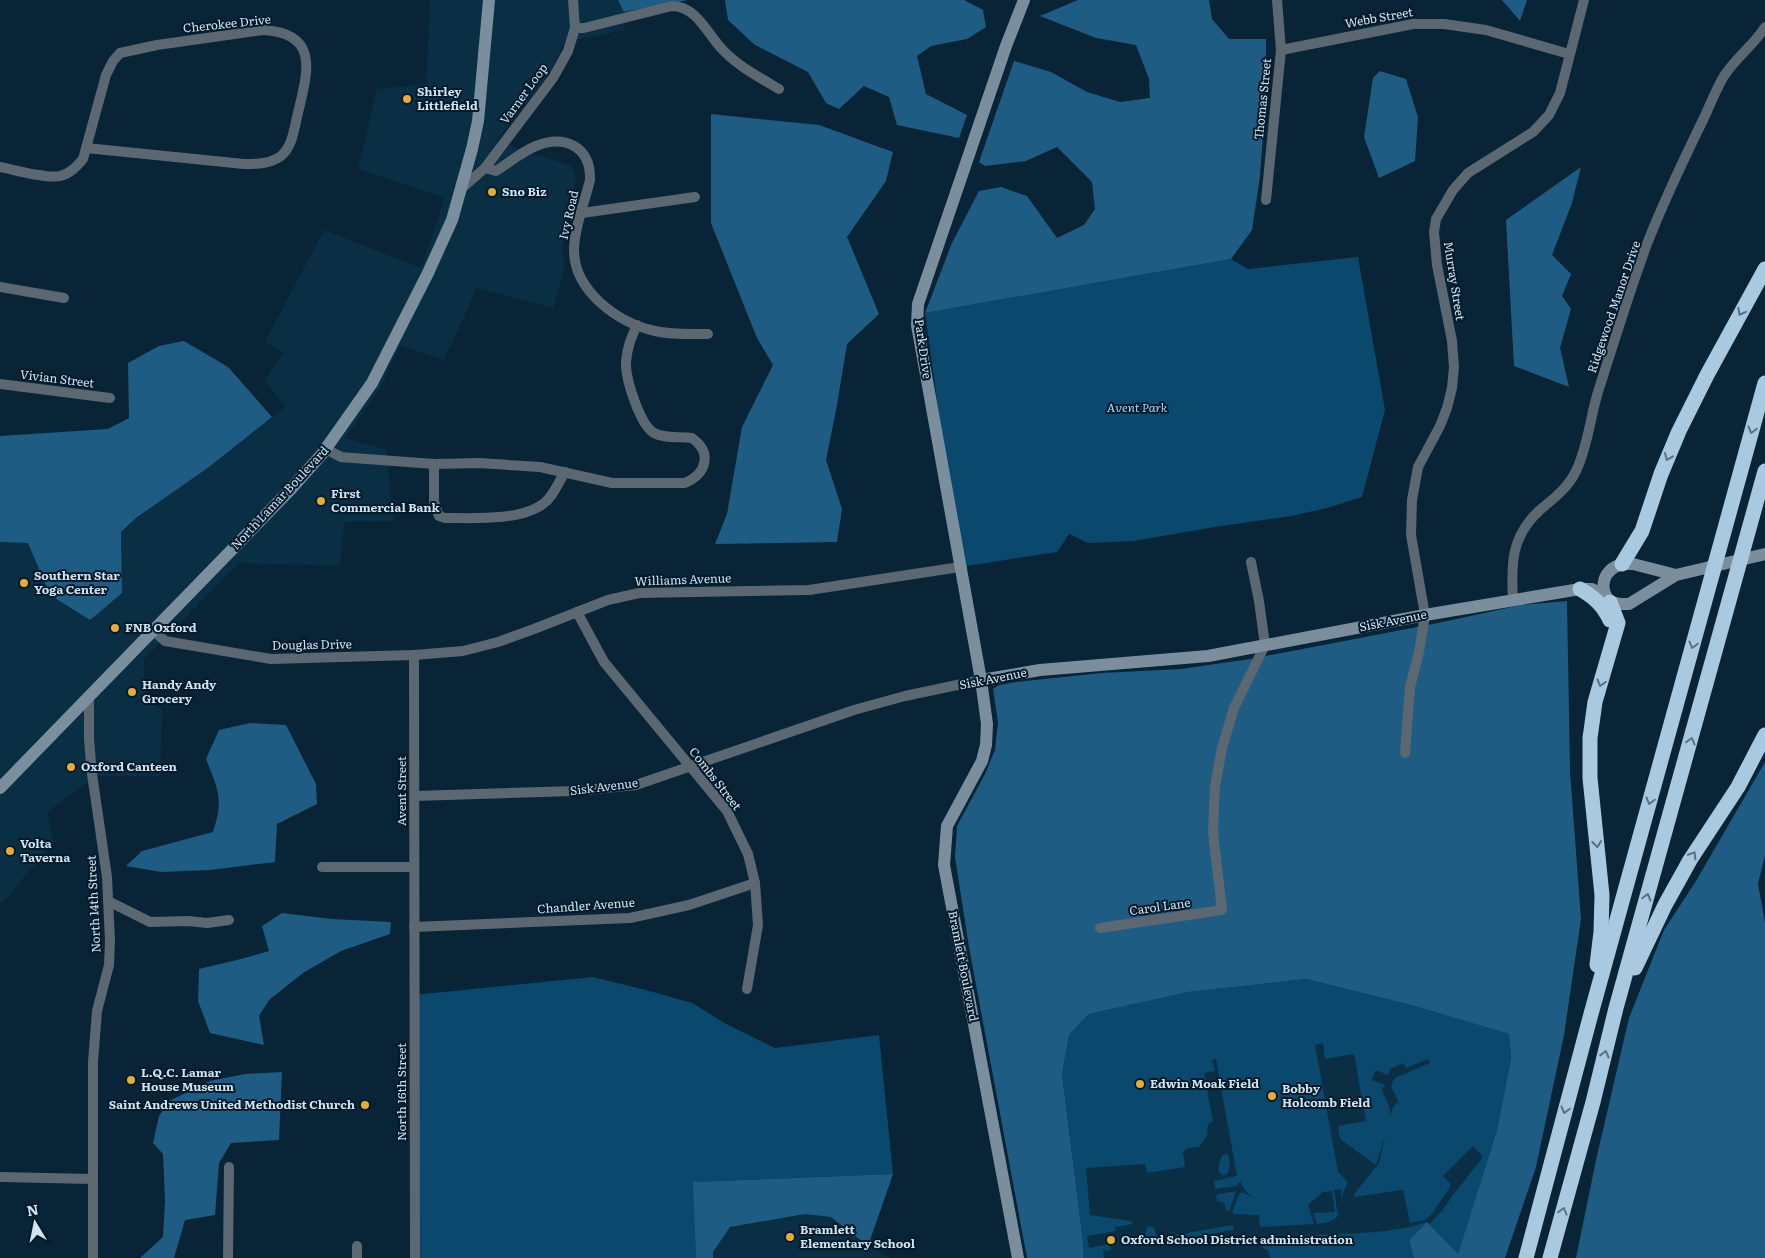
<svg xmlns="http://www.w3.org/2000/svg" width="1765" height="1258" viewBox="0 0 1765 1258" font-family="Literata,serif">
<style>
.built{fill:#0a2e44}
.green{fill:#0a496d;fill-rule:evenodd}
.forest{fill:#1f5c84}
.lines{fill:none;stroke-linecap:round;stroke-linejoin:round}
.street{stroke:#5b6771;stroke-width:10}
.secondary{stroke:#7b8e9e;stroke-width:12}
.highway{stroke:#a9c9e0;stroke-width:15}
.oneway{stroke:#557286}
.poi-dot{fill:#e7ac36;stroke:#011b2c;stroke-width:2}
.labels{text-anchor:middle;stroke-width:4;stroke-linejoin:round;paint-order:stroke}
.street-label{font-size:12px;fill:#d2e2ee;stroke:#011b2c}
.poi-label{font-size:12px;font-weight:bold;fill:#d2e2ee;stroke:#011b2c;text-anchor:start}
.park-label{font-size:12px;font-style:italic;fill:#a4d5f9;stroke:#011b2c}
</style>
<rect width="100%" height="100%" fill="#092436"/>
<!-- built -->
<g class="built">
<polygon points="430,0 618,0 624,12 624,30 578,39 563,45 548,76 496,141 572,166 576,178 562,245 565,267 553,308 477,288 444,360 400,345 381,387 345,438 386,449 394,521 344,522 340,566 239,563 144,659 145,699 162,710 160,776 97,776 47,812 54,841 2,904 0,901 0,542 28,543 50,595 122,593 121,532 136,518 209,467 285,407 265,380 283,353 265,342 324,230 421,268 445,198 358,169 377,89 426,84"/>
<polygon points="1089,1014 1511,1058 1457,1258 1035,1258 1083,1242 1072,1164"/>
<polygon points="805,1214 832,1217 868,1246 890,1258 713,1258 713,1252 729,1227"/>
</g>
<!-- green -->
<g class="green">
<polygon points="1358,257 1385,410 1362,497 1327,508 1291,516 1215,527 1133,541 1088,543 1069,534 1057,552 960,567 925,313 1231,259 1248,269"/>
<polygon points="593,977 646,990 692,1003 728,1025 775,1048 879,1035 893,1174 694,1182 696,1258 415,1258 414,995"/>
<path d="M1306,979L1411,1005L1509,1034L1511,1058L1497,1130L1458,1255L1429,1224L1442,1211L1453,1195L1483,1157L1473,1146L1443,1176L1450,1183V1187L1432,1214L1425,1220L1410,1223L1403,1190L1354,1197L1355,1193L1379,1163L1385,1136L1376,1165L1340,1139L1338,1126L1366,1121L1354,1054L1325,1059L1323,1043L1315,1045L1338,1172L1348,1182L1344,1190L1342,1199L1341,1189L1334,1190L1338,1216C1332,1222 1325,1223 1317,1224L1313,1213L1335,1212L1332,1191L1323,1192L1308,1205L1314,1224L1260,1227L1259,1215L1234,1214L1232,1212L1239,1194L1243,1192L1245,1194L1248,1195L1253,1198L1244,1189L1240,1181L1237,1186L1215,1189L1214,1181L1237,1176L1216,1059L1212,1060L1215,1071L1204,1073L1213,1122H1210L1207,1128L1208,1134L1199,1147L1188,1148L1183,1152L1185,1167L1147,1173L1145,1164L1086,1168L1090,1215L1131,1221L1133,1224L1115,1227L1116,1231L1087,1236L1089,1248L1110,1244L1111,1250L1103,1251L1104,1258H1083V1242L1062,1074L1069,1035L1089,1014L1187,992ZM1428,1059L1430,1063L1395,1078L1391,1086L1400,1105L1397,1102L1392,1109L1390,1116V1109L1382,1090L1385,1085L1372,1080L1376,1070L1388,1075L1390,1069L1404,1063L1406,1068Z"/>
<path d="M1228,1154C1230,1161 1231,1168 1226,1175H1223L1219,1172V1164L1222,1155Z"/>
<polygon points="1236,1191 1230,1210 1227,1211 1224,1203 1222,1203 1221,1201 1217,1202 1216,1195"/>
<path d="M1427,1222L1409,1240L1414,1258H1270L1268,1250L1264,1249L1262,1246L1263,1242L1269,1241L1272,1246L1274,1244L1269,1239C1285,1237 1300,1235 1316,1235C1354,1233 1391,1234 1427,1222Z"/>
<polygon points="1233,1225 1233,1230 1151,1245 1147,1241 1145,1234 1148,1226 1154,1227 1157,1238"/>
</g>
<!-- forest -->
<g class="forest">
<polygon points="618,0 688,0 624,12"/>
<polygon points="725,0 964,0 983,10 986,27 967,39 931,46 917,56 926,94 967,115 959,138 897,125 889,97 864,86 839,109 826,103 808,72 755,45 728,20"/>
<polygon points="1078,0 1209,0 1212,19 1229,39 1266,39 1266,94 1260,176 1252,230 1231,259 925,313 952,243 979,191 1001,187 1027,196 1057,238 1084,225 1095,209 1092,182 1057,147 1026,161 985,166 979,162 1014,61 1051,72 1087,92 1120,102 1150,98 1149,79 1136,45 1096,38 1040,16"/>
<polygon points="1502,0 1527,0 1520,21"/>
<polygon points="1380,71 1406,79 1418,117 1415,161 1379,178 1364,137 1373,78"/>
<polygon points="711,114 819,125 893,152 886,181 847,237 879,314 847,344 837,405 826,460 842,509 837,542 715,544 727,514 742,427 773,365 757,338 711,223"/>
<polygon points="1581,167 1572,203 1552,255 1571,274 1562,296 1571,309 1560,348 1569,387 1514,366 1506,220"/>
<polygon points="184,341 228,367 272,417 209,467 136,518 121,532 122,593 90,620 50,595 28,543 0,542 0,436 108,429 129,418 128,363 159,346"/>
<polygon points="1567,601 1570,772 1581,919 1564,1035 1536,1167 1505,1258 1414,1258 1409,1240 1427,1222 1458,1254 1497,1130 1511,1058 1509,1034 1411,1005 1306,979 1188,992 1089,1014 1069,1035 1062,1074 1083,1242 1083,1258 1027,1258 969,947 955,857 957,826 985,774 995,750 998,722 993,689 999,685 1016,682 1102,673 1181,669 1250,659 1438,623 1521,605"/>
<path d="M250,723L286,725L316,784L317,804L277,824L275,862L210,870L161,872L126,866L142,851L213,832C224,798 218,790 206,759L219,730Z"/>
<polygon points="1765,762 1765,855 1758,884 1765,923 1765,1258 1576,1258 1596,1160 1629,1018 1664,930 1696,881"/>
<polygon points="282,913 331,919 391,922 390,934 341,951 303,973 269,1000 259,1016 264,1045 210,1033 198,1001 199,969 241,959 269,951 262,926"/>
<polygon points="282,1072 279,1140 231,1143 219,1163 215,1215 185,1220 174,1258 140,1258 163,1237 165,1201 163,1154 153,1143 159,1116 169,1101 210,1081 245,1074"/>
<polygon points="893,1174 868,1246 831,1217 805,1214 730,1227 713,1252 713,1258 696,1258 693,1182"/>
</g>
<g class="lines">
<!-- street -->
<g class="street">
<path d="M575,28H584L672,6C696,6 707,33 721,48C736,65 759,77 779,89"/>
<polyline points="1281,50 1413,24 1444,24 1486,30 1569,54"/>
<path d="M0,167C15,170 47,179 60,176C70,174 77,166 83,159L106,75L113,61L120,53L157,45L263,30C321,33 307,74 298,113C294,128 293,146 281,156C270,164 257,164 244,164L86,148"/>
<path d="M485,168L496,171C509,163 521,152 536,146C565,134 591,147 590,180C585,201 574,228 574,250C574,291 618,323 655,331C672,335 690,334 708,334"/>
<polyline points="462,188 485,168 553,78 568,51 575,28 573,0"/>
<polyline points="1266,200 1281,50 1277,0"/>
<polyline points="582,213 695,197"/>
<polyline points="0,287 64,298"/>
<polyline points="0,384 110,398"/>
<path d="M326,449L341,457L353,458L434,464L479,463L540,467L612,483H685C706,474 713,453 692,438C680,436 665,439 654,433C640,425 625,378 626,362C627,348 631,338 637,325"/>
<path d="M434,464V502L439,516L445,518C471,518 521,521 543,504C553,497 558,483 565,472"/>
<path d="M1513,600C1511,564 1511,536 1540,510C1553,499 1568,488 1576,471C1588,446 1590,418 1598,392C1614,342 1629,293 1647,244C1663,203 1682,163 1701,124C1709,108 1715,91 1724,76C1736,57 1754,45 1765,27"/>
<polyline points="577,612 604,662 727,811 748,854 755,883 758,925 747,989"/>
<polyline points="154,631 165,641 271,659 414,655 463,651 498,642 534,629 608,600 639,593 809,590 960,567"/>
<polyline points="414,655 415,1258"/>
<polyline points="89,697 89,739 92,774 107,877 110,941 109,965 97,1011 93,1062 93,1258"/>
<polyline points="1405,753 1410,687 1419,652 1425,615 1411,535 1412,500 1418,467 1440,426 1447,408 1452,388 1454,367 1452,341 1437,265 1434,232 1436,219 1453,190 1468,173 1533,132 1549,115 1560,93 1584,0"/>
<polyline points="415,796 575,791 636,785 854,710 905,696 981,680"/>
<polyline points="322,867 414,867"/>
<polyline points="108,901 150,922 188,921 207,923 229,920"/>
<polyline points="414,927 630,918 689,905 755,883"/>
<polyline points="1100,928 1222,910 1213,832 1215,786 1222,748 1234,708 1265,645 1259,601 1251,562"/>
<polyline points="0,1177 93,1179"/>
<polyline points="357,1246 357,1258"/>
<polyline points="228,1258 229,1167"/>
</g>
<!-- secondary -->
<g class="secondary">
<path d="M1622,564H1633L1676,575L1629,604H1620L1610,602C1598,587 1603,570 1622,564Z"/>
<polyline points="1676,575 1765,554"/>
<polyline points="981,680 1040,670 1208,656 1425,615 1580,589 1592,589 1605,596"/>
<polyline points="0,788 291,489 322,454 372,383 428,273 452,220 472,149 478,121 489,0"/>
<polyline points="1018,1258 944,865 947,826 982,761 986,745 987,724 981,680 917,325 918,304 1006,46 1024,0"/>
</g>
<!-- highway -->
<g class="highway">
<polyline points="1622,564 1642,531 1661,474 1679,431 1707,375 1765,269"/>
<path d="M1580,589C1594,597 1603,605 1610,620"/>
<polyline points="1597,965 1601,932 1602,895 1590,778 1590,738 1595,702 1618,623 1610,602"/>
<polyline points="1635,968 1665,905 1690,860 1738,787 1765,735"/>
<polyline points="1526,1258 1591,1014 1765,383"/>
<polyline points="1550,1258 1593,1102 1616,1008 1765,471"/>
</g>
</g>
<!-- one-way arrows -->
<defs><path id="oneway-chevron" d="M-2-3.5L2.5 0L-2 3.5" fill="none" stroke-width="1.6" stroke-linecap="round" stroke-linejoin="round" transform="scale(1.25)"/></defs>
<g class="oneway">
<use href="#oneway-chevron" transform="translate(1741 312) rotate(118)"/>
<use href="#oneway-chevron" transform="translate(1752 430) rotate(105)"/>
<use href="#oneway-chevron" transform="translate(1668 457) rotate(113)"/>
<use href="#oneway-chevron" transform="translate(1693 645) rotate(105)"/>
<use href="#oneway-chevron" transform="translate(1601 683) rotate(106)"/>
<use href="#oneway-chevron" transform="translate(1691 741) rotate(-75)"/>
<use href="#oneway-chevron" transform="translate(1650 801) rotate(105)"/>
<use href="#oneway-chevron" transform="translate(1597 844) rotate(84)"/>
<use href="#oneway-chevron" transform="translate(1693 855) rotate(-58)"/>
<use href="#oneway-chevron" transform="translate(1647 897) rotate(-74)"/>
<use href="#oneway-chevron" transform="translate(1605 1054) rotate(-76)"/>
<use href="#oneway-chevron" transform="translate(1565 1110) rotate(105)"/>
<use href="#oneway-chevron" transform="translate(1563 1211) rotate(-75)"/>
</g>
<!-- markers -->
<g class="poi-dot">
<circle cx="407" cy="99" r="5"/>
<circle cx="492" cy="192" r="5"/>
<circle cx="321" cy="501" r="5"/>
<circle cx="24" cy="583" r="5"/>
<circle cx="115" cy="628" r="5"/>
<circle cx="132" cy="692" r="5"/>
<circle cx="71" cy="767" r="5"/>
<circle cx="10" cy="851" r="5"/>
<circle cx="131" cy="1080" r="5"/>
<circle cx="1140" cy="1084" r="5"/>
<circle cx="1272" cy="1096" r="5"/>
<circle cx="365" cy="1105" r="5"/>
<circle cx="790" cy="1237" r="5"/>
<circle cx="1111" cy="1240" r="5"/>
</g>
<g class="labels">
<!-- street labels -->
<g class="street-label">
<text transform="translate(1379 18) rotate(-10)" y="4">Webb Street</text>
<text transform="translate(227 24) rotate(-6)" y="4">Cherokee Drive</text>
<text transform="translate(524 94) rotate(-54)" y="4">Varner Loop</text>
<text transform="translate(1263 99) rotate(-84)" y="4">Thomas Street</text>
<text transform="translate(569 215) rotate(-77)" y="4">Ivy Road</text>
<text transform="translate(1454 281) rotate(81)" y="4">Murray Street</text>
<text transform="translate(1614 307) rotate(-71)" y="4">Ridgewood Manor Drive</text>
<text transform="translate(923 349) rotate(82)" y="4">Park Drive</text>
<text transform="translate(57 379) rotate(7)" y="4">Vivian Street</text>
<text transform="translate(280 498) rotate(-47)" y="4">North Lamar Boulevard</text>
<text transform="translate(683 580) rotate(-2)" y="4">Williams Avenue</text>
<text transform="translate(1393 621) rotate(-11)" y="4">Sisk Avenue</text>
<text transform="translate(312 645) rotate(-1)" y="4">Douglas Drive</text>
<text transform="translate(993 679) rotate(-11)" y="4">Sisk Avenue</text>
<text transform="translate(715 779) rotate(52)" y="4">Combs Street</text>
<text transform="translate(604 787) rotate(-7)" y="4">Sisk Avenue</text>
<text transform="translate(402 791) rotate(-90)" y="4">Avent Street</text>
<text transform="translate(94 904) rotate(-93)" y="4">North 14th Street</text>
<text transform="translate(586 906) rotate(-4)" y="4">Chandler Avenue</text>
<text transform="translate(1160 907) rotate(-8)" y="4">Carol Lane</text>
<text transform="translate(963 966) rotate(79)" y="4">Bramlett Boulevard</text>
<text transform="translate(402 1092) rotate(-90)" y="4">North 16th Street</text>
</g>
<!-- poi labels -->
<g class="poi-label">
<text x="417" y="96">Shirley<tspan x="417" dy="14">Littlefield</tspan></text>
<text x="502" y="196">Sno Biz</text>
<text x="331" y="498">First<tspan x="331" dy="14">Commercial Bank</tspan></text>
<text x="34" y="580">Southern Star<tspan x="34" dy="14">Yoga Center</tspan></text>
<text x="125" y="632">FNB Oxford</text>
<text x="142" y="689">Handy Andy<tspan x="142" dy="14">Grocery</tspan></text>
<text x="81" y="771">Oxford Canteen</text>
<text x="20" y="848">Volta<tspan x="20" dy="14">Taverna</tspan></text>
<text x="141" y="1077">L.Q.C. Lamar<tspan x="141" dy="14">House Museum</tspan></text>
<text x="1150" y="1088">Edwin Moak Field</text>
<text x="1282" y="1093">Bobby<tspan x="1282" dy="14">Holcomb Field</tspan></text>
<text x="355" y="1109" text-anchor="end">Saint Andrews United Methodist Church</text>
<text x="800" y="1234">Bramlett<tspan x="800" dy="14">Elementary School</tspan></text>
<text x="1121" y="1244">Oxford School District administration</text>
</g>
<!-- park labels -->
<g class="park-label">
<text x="1137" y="412">Avent Park</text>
</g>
</g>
<!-- north arrow -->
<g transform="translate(35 1223) rotate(350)" stroke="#011b2c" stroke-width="4" paint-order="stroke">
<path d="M0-4L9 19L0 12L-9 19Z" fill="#d2e2ee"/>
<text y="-8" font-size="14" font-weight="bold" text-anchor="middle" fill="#d2e2ee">N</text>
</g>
</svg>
